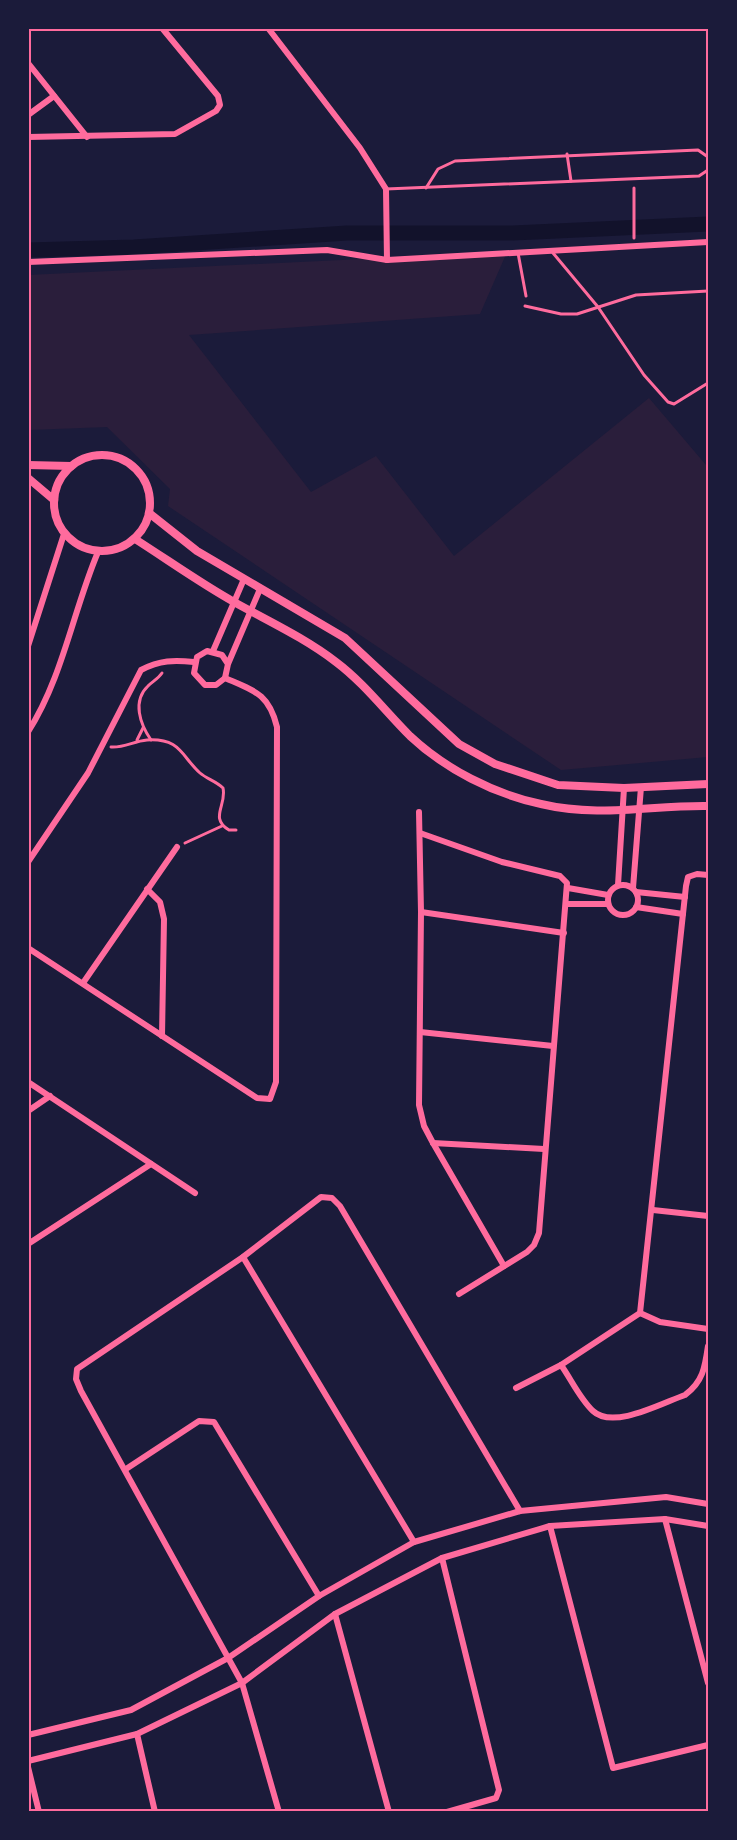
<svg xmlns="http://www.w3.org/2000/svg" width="737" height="1840" viewBox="0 0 737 1840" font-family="'Exo 2',sans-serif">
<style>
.green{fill:#2a1e3b}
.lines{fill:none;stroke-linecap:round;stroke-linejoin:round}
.canal{stroke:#12122b;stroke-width:15}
.path{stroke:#ff6b9d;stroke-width:3}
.service{stroke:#ff6b9d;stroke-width:3}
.minor{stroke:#ff6b9d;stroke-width:6}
.tertiary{stroke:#ff6b9d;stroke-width:8}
.neatline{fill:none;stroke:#ff6b9d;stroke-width:2}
</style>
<rect width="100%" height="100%" fill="#1b1b3a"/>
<!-- green -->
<polygon class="green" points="507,252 480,314 189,335 311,492 376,456 454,556 649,398 706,465 708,464 708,757 561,770 168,506 170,489 107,427 29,430 28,275"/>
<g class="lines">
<!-- canal -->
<polyline class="canal" points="28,250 134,247 347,233 513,233 708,224"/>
<!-- path -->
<g class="path">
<polyline points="634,238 634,188"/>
<polyline points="137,740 143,728"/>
<path d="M151,740C140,724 132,701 148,686C153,681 158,679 162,673"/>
<path d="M111,747C124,748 134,741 147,740C181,738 181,756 200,773C207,779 216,781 223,788C227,805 209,818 229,830H236"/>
<polyline points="185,843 222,826"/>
</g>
<!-- service -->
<g class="service">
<polyline points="567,154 571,181"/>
<polyline points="426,188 438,169 455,161 698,150 708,157"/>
<polyline points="386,189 699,176 708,170"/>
<polyline points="518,253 526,296"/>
<polyline points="553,253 598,307 644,375 668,402 674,404 708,383"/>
<polyline points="525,306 561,314 577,314 636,295 708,291"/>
</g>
<!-- minor -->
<g class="minor">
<polyline points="268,28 360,148 386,189 387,260"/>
<polyline points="28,63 87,137"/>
<polyline points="28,115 54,96"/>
<polyline points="28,137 175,134 216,111 220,105 218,96 162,28"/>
<polyline points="28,262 327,250 387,260 708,242"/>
<polyline points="28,646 64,534"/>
<polyline points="213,651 244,579"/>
<polyline points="228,664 222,655 207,651 197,657 194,673 205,685 216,685 225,678 228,664 260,589"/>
<path d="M28,732C63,677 73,611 98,552"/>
<polyline points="419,812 421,912 419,1105 424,1126 433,1143 504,1266"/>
<polyline points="420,833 502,862 560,876 567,883 539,1233 534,1245 527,1252 459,1294"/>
<path d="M28,862L88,773L141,670C160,660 174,660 194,662"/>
<circle cx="623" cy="900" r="15"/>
<polyline points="618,885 624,788"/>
<polyline points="568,888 608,895"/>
<polyline points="633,888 641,787"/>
<polyline points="147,889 160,902 164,919 162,1036"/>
<polyline points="636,892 685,897"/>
<polyline points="567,904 608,904"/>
<polyline points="636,907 683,914"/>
<polyline points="421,912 564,933"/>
<path d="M28,948L257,1098L270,1099L276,1082L277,727C269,694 255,691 225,678"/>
<polyline points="83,983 177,847"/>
<polyline points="420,1032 553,1046"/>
<polyline points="28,1082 195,1193"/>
<polyline points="28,1111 50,1096"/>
<polyline points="433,1143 544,1149"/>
<polyline points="653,1210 708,1216"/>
<polyline points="28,1244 151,1164"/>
<polyline points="243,1257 414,1542"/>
<polyline points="640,1313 660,1322 708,1329"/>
<path d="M561,1365C571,1379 580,1399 593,1411C613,1430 662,1403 685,1395C703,1382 705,1367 708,1346"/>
<polyline points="516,1388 561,1365 640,1313 686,886 688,877 697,874 708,875"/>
<polyline points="126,1469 199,1421 214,1422 319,1596"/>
<polyline points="665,1519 708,1683"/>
<polyline points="550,1526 613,1768 708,1745"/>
<polyline points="442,1558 499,1790 496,1798 447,1812"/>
<polyline points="335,1614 389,1812"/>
<polyline points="137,1734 155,1812"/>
<polyline points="28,1735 131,1710 228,1658 319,1596 414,1542 520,1511 666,1497 708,1504"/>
<polyline points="28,1761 137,1734 242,1683 335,1614 442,1558 550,1526 665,1519 708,1526"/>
<polyline points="28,1767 39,1812"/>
<polyline points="279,1812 242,1683 81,1391 76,1379 77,1369 243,1257 321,1197 332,1198 340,1206 520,1511"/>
</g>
<!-- tertiary -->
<g class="tertiary">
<circle cx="102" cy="503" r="48"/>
<polyline points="28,465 71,466"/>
<polyline points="28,478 54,500"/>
<polyline points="149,513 197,551 345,638 459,744 495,764 558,785 624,788 708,784"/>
<path d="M135,539C168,560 200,583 234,602C268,621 305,638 336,662C364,683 385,711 410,736C445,769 494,794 541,804C600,818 651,805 708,806"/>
</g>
</g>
<!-- border -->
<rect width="737" height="1840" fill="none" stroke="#1b1b3a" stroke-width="60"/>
<rect x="30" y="30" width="677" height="1780" class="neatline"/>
</svg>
